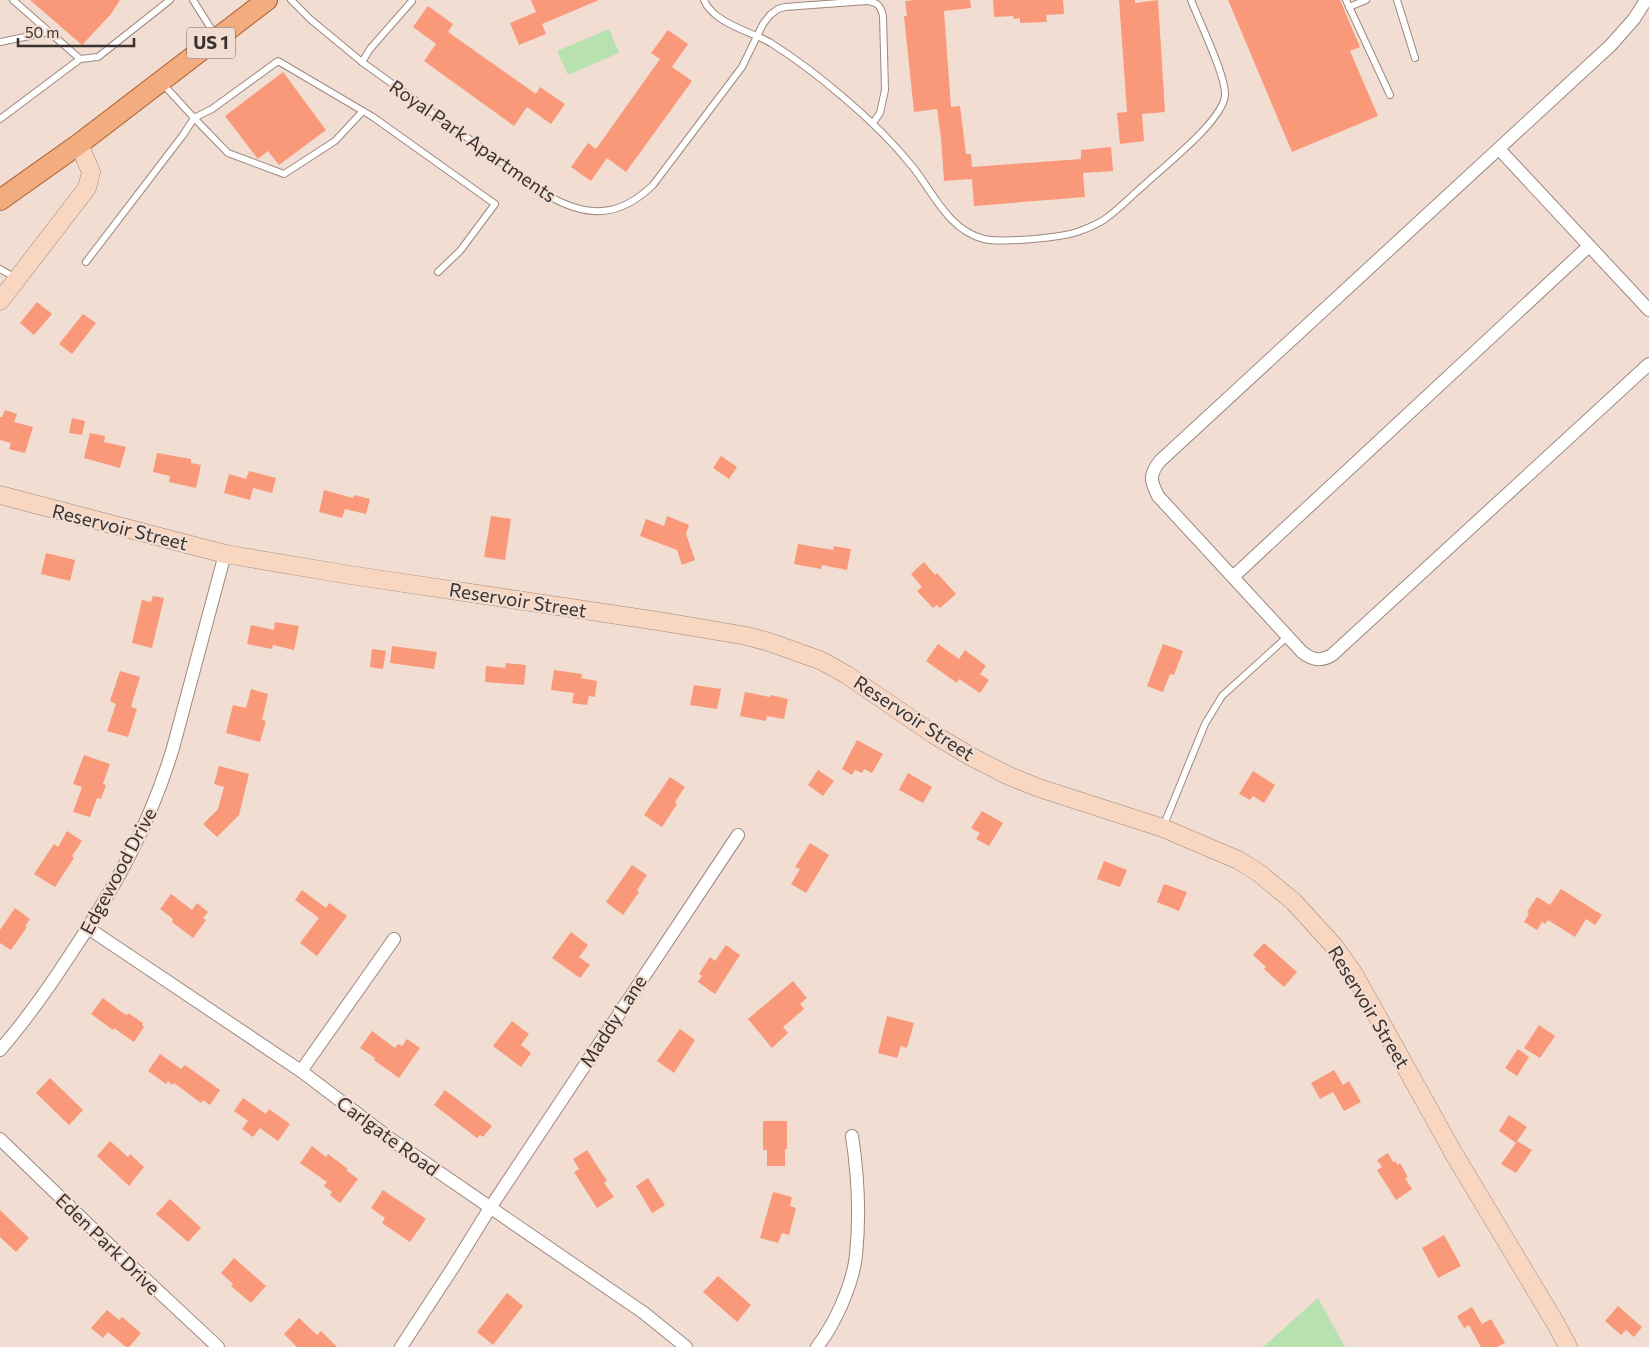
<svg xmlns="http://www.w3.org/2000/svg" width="1649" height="1347" viewBox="0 0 1649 1347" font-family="Commissioner,sans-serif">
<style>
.green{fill:#b7e1ae}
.building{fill:#f99979}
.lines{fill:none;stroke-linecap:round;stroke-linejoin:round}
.lane-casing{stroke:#9c897f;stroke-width:8}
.street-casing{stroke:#9c897f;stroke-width:14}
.secondary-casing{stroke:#9c897f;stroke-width:19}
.primary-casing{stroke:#ac5e2b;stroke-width:22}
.lane{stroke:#fff;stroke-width:6}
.street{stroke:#fff;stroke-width:12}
.secondary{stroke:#f8d6bf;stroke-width:18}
.primary{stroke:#f2ac7f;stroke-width:20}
.labels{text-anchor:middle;stroke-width:4.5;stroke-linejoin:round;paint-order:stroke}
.shield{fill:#f2ddd3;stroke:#716560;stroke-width:1}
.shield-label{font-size:18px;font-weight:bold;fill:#3a322e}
.street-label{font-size:19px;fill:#3a322e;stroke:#f2ddd3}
</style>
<rect width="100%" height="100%" fill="#f2ddd3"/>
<!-- green -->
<g class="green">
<polygon points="609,29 619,53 568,75 557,51"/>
<polygon points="1318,1298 1345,1347 1263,1347"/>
</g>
<!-- building -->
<g class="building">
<polygon points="30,0 120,0 111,14 82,45"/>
<polygon points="531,0 599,0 542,24 546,34 519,45 510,23 536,12"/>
<polygon points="915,0 970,0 971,8 944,11 951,107 960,106 966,154 971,154 972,167 1081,159 1081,150 1111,147 1113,171 1083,173 1085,197 974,206 972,179 944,181 941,138 937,109 914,112 904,16 907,16 905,1"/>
<polygon points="993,0 1063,0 1064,14 1046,15 1047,22 1020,23 1020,18 1014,19 1013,16 994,17"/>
<polygon points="1119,0 1135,0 1135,3 1158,0 1165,112 1142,114 1144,141 1120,144 1117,113 1127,112"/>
<polygon points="1228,0 1340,0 1360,47 1350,51 1378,116 1292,152"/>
<polygon points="428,6 453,24 448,32 536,94 540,87 565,104 551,124 527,107 514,126 424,61 436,44 413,27"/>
<polygon points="668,30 688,44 672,67 692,81 626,172 607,158 591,181 571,167 588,143 596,149 660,59 651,53"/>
<polygon points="283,72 326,130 279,165 268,151 258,159 225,116"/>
<polygon points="37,302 52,314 34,335 20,323"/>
<polygon points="83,314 96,323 72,354 59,344"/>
<polygon points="5,410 17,414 14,422 33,427 25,453 9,449 11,443 0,440 0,417 2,417"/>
<polygon points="72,418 85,421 82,435 69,433"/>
<polygon points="90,433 105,436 104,442 126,447 120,468 84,458"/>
<polygon points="157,453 191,459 191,463 201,465 196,488 169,482 170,476 153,472"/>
<polygon points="721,456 737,467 729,479 713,468"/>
<polygon points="249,471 276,478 272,493 253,488 250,500 224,493 229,474 246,479"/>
<polygon points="324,490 353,498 354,495 370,499 366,514 345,509 342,518 319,512"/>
<polygon points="491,516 511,519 505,560 484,557"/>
<polygon points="667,516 689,525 686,534 695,560 682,565 677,550 640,536 646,519 664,526"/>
<polygon points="798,544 833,550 834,546 851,549 847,570 822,565 821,569 794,564"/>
<polygon points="46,553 75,560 70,581 41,574"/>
<polygon points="924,562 935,575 937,573 956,594 940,608 937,605 933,608 917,591 922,587 911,574"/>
<polygon points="153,596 164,598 152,648 132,643 142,600 151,602"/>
<polygon points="275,622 299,626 294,650 273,645 272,649 247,644 251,625 274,630"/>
<polygon points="938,644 959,659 965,650 986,666 980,674 989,680 980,693 959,679 957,683 926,661"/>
<polygon points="1163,644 1183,651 1174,675 1170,674 1163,692 1147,686"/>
<polygon points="392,646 437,652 434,669 390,663"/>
<polygon points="372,649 386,651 383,669 370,667"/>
<polygon points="506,663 526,665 524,685 485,682 486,666 505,668"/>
<polygon points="554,670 582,674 581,678 597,681 595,697 589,696 587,705 572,703 574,693 551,690"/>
<polygon points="120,671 140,677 131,707 137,709 128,737 107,731 116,704 110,701"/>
<polygon points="694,685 721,689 717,709 690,705"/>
<polygon points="251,689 268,694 262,720 266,721 260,742 226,733 233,705 246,708"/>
<polygon points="745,692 770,697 771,695 788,699 784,719 767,716 766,721 740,716"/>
<polygon points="857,740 883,754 872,773 864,769 862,773 855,770 852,775 842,769"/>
<polygon points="84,755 110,764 103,784 106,785 101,799 97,798 90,817 73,812 82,787 73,784"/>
<polygon points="219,766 249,774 239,815 217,837 203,824 218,809 224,787 214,784"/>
<polygon points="818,770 834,781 823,796 808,785"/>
<polygon points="1253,771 1275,785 1264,803 1253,796 1250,800 1239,794"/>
<polygon points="908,773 932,787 923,803 899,790"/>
<polygon points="670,777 685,787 675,802 677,804 662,827 644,815"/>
<polygon points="982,811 1003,823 989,846 976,839 980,833 971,828"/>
<polygon points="67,831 82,841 72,856 74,858 55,887 34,874 54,844 58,847"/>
<polygon points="810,843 829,855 806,893 791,884 800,869 795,867"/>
<polygon points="1104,861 1127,870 1120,887 1097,879"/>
<polygon points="632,865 647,875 637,890 639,892 623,915 606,902"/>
<polygon points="1164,884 1187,892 1179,911 1157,902"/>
<polygon points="1561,889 1602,915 1595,925 1586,919 1575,937 1548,920 1545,924 1542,922 1537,930 1524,922 1529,914 1527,912 1537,897 1550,905"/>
<polygon points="302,890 326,908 329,903 347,916 317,956 300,943 319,918 295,900"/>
<polygon points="171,894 192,910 197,903 208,912 203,918 206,920 193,938 172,922 173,919 160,909"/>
<polygon points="15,908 30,919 25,926 27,927 11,950 0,943 0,930"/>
<polygon points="571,932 588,945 579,957 590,965 580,978 552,958"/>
<polygon points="1264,943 1297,972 1284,987 1264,969 1266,967 1253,955"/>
<polygon points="726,945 740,955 715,994 698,982 702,976 699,974 710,957 715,961"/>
<polygon points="793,981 807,998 800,1004 804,1009 783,1027 788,1033 772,1048 748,1019"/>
<polygon points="103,998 123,1013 127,1015 128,1013 143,1023 142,1025 144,1027 134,1042 114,1028 113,1030 91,1014"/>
<polygon points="887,1016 914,1023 907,1048 901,1046 897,1058 878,1053"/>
<polygon points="512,1021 529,1034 521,1045 531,1053 521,1067 493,1046"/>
<polygon points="1539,1025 1555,1036 1540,1058 1524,1048"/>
<polygon points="680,1029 695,1040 674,1073 657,1061"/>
<polygon points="372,1031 395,1048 398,1044 402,1046 407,1039 420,1048 399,1078 374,1060 375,1058 360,1048"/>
<polygon points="1518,1049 1529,1057 1517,1076 1505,1068"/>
<polygon points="160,1054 181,1069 185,1065 220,1090 210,1105 203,1100 201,1103 174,1083 172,1085 168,1081 166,1084 148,1071"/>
<polygon points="1334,1070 1343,1085 1349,1081 1361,1102 1344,1111 1333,1092 1320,1099 1311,1083"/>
<polygon points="50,1078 83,1110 69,1125 36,1093"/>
<polygon points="445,1090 492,1126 483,1137 480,1135 477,1138 434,1105"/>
<polygon points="243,1098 266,1114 269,1109 290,1124 278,1141 260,1128 253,1137 242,1129 248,1121 234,1111"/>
<polygon points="1509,1115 1527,1127 1517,1141 1532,1150 1516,1173 1501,1164 1516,1143 1499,1131"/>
<polygon points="763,1121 787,1121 787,1149 785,1149 785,1166 767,1166 767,1150 763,1150"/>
<polygon points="110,1141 128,1157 130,1154 144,1167 129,1186 97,1156"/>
<polygon points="312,1146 326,1157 328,1154 348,1169 346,1170 358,1179 340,1203 330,1195 332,1192 324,1186 327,1182 300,1163"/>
<polygon points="587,1150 607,1181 604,1183 614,1197 597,1208 574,1172 579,1169 573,1159"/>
<polygon points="1388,1153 1393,1162 1395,1161 1398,1165 1400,1163 1408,1177 1405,1178 1412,1189 1396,1200 1377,1170 1382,1167 1377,1160"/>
<polygon points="648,1178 665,1205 652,1213 636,1186"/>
<polygon points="383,1190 426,1219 410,1242 382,1223 385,1218 371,1208"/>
<polygon points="773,1192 792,1197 790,1206 796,1208 789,1235 782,1233 778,1243 760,1238"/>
<polygon points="170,1199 201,1228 188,1242 156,1214"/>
<polygon points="0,1210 29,1238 16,1252 0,1237"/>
<polygon points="1444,1235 1461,1266 1438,1278 1422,1248"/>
<polygon points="234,1258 266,1286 251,1303 231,1286 233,1284 221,1273"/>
<polygon points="718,1276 751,1305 737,1322 703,1292"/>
<polygon points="507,1293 523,1306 493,1345 477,1332"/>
<polygon points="1618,1306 1642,1327 1634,1337 1626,1330 1621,1335 1605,1321"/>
<polygon points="1472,1307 1482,1324 1491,1319 1505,1343 1497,1347 1481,1347 1469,1325 1464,1328 1457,1316"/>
<polygon points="107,1310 119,1320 122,1317 141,1333 129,1347 126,1347 108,1332 103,1338 91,1328"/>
<polygon points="299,1318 317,1335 321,1331 337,1347 297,1347 284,1334"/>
</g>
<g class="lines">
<defs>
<g id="lane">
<polyline points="193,0 215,35"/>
<path d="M291,0L310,19L362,62L547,195C587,218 619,218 653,185L742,67L763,24L770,15L778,9L785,7L867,1C877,2 881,6 883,16L885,90L880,113L873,123"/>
<path d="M704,0C713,23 752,32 771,43C796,59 821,78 843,97C868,118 891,140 912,166C933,192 948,230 984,239C1002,243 1062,238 1080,231C1088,228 1098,224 1105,219C1118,210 1130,197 1143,186C1162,168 1224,120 1225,95C1226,76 1199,21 1191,0"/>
<polyline points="1346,0 1390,95"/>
<polyline points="1397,0 1415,58"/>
<polyline points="1349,7 1366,0"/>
<polyline points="0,42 49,32"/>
<polyline points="80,59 98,57 170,0"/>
<polyline points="362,62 370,49 412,1"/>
<polyline points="162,83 194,118 212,109 278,61 373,117 495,204 460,251 438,272"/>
<polyline points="0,119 80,59 13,0"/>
<polyline points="86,262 183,135 194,118 228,153 284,174 335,141 363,111"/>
<polyline points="0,269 16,278"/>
<polyline points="1163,827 1205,724 1222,696 1287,637"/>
</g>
<g id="street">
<path d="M1646,0L1634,19L1611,45L1160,461C1149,475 1150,480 1158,496L1302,652C1312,660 1321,662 1332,655L1649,364"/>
<polyline points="1499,149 1649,310"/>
<polyline points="1234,576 1589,246"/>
<polyline points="88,928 301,1071 392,1140 644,1313 686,1347"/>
<path d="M0,1050C27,1019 50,986 72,952C116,886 150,824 173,748L225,554"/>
<polyline points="301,1071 394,939"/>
<polyline points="0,1139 126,1261 218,1347"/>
<polyline points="401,1347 454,1266 490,1208 738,835"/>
<path d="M817,1347C835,1324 853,1284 856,1255C860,1216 858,1175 852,1136"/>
</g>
<g id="secondary">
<polyline points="0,301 87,188 91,172 79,144"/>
<polyline points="0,495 225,554 350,575 658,621 747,636 772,643 822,661 847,675 933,734 970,756 1007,775 1039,788 1163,828 1238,860 1259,873 1294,902 1334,946 1354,974 1454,1154 1556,1324 1568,1347"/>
</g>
<polyline id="primary" points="0,200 79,144 267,0"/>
</defs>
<!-- lane casing -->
<use href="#lane" class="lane-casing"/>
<!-- street casing -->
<use href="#street" class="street-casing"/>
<!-- secondary casing -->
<use href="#secondary" class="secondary-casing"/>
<!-- primary casing -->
<use href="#primary" class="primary-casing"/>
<!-- lane -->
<use href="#lane" class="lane"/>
<!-- street -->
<use href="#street" class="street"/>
<!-- secondary -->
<use href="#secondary" class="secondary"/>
<!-- primary -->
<use href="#primary" class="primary"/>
</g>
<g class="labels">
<!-- shield labels -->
<rect class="shield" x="187" y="27.5" width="48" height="31" rx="4"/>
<g class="shield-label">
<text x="211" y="49">US 1</text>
</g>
<!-- street labels -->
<g class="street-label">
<text transform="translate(473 141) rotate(35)" y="7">Royal Park Apartments</text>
<text transform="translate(120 527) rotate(14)" y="7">Reservoir Street</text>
<text transform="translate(518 600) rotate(9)" y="7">Reservoir Street</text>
<text transform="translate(914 718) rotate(33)" y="7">Reservoir Street</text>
<text transform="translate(118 871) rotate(-62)" y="7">Edgewood Drive</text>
<text transform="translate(1369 1007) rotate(59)" y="7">Reservoir Street</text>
<text transform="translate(613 1021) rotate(-57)" y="7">Maddy Lane</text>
<text transform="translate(388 1136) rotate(36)" y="7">Carlgate Road</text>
<text transform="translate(108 1244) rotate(44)" y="7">Eden Park Drive</text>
</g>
</g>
<!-- scale -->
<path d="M18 38v8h116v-8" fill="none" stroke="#3a322e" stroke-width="2.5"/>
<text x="25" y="38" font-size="15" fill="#3a322e" stroke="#f2ddd3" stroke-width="4" paint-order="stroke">50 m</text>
</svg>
